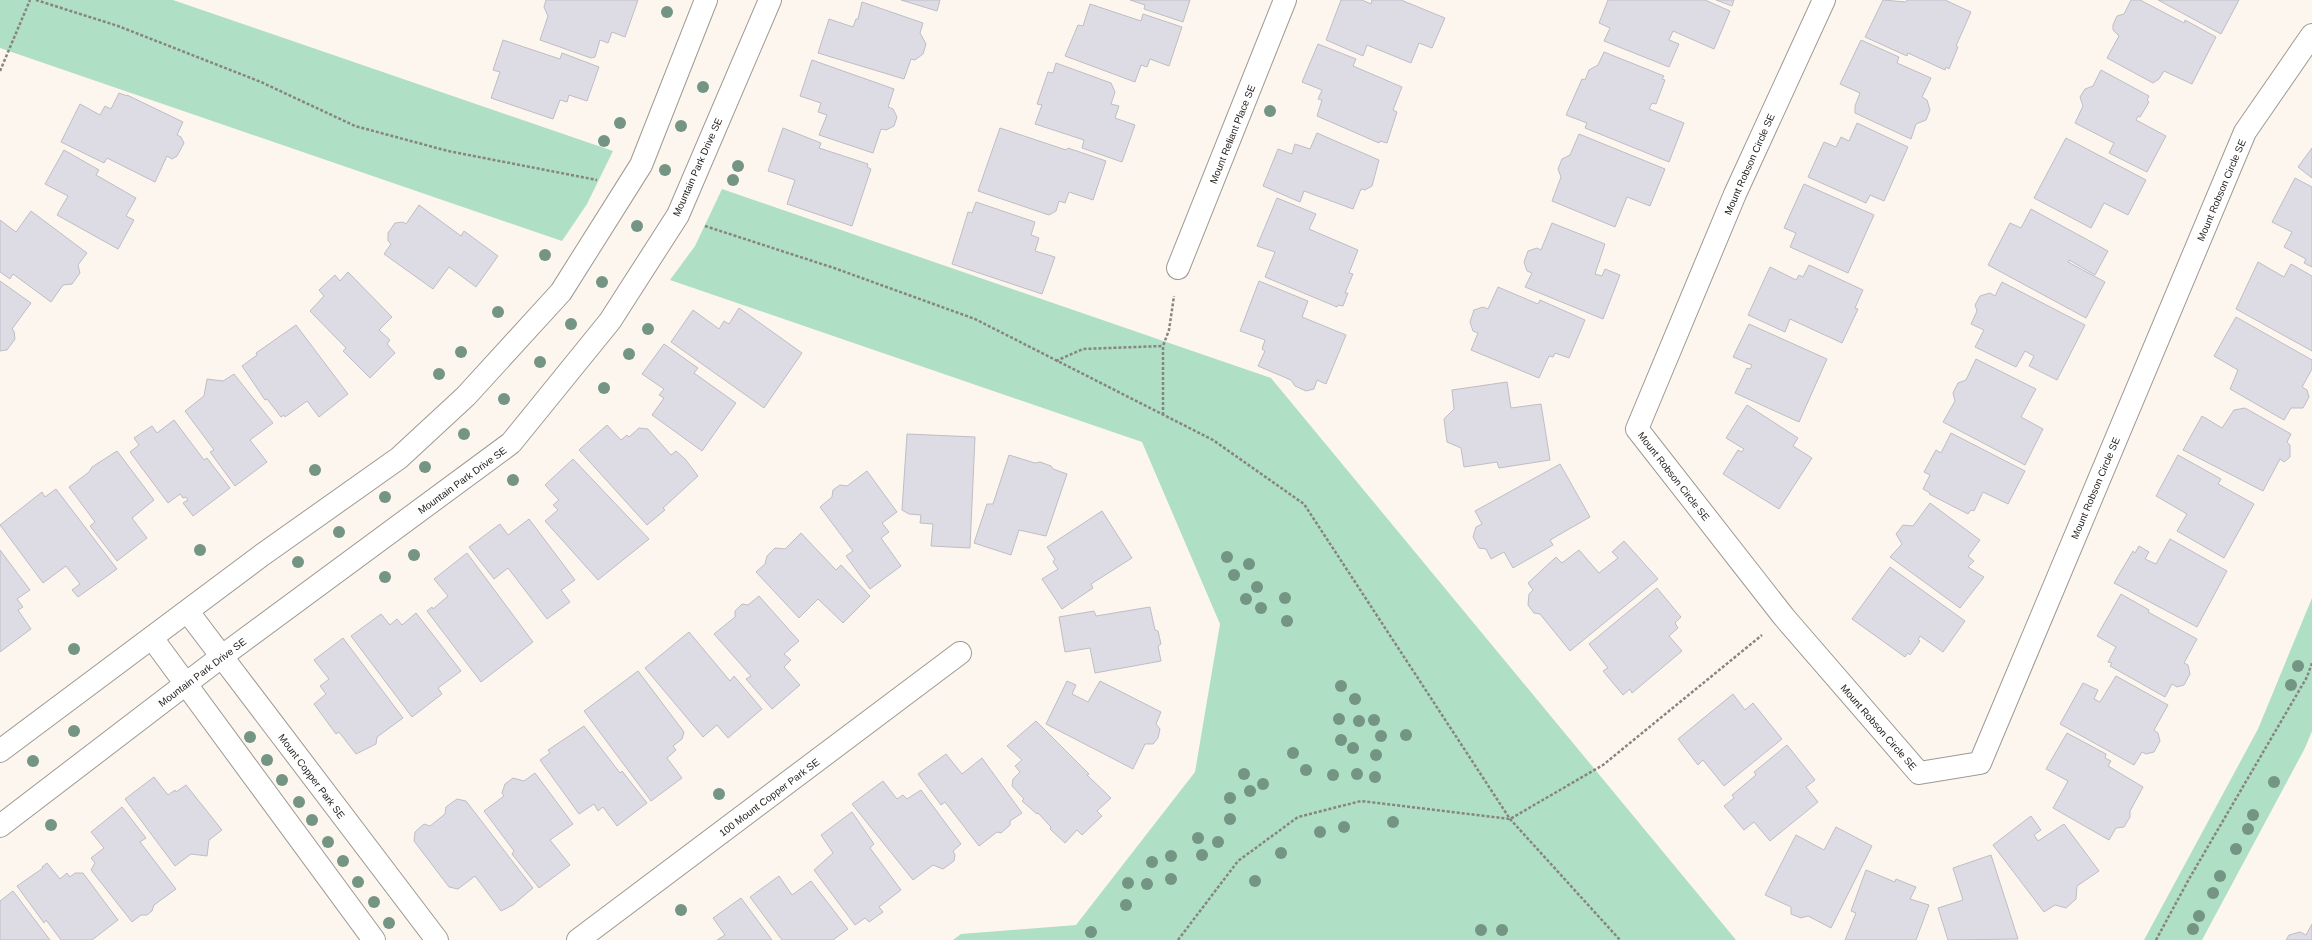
<svg xmlns="http://www.w3.org/2000/svg" width="2312" height="940" viewBox="0 0 2312 940" font-family="Helvetica,sans-serif">
<style>
.green{fill:#afdfc5}
.building{fill:#dddbe3;stroke:#bfbdc5}
.lines{fill:none;stroke-linecap:round;stroke-linejoin:round}
.street-casing{stroke:#9f9993;stroke-width:24}
.secondary-casing{stroke:#9f9993;stroke-width:24}
.path{stroke:#88847f;stroke-width:2.5;stroke-dasharray:3 2;stroke-linecap:butt}
.street{stroke:#fff;stroke-width:22}
.secondary{stroke:#fff;stroke-width:22}
.tree{fill:#749484}
.labels{text-anchor:middle;stroke-width:3;stroke-linejoin:round;paint-order:stroke}
.street-label{font-size:10px;fill:#201e1b;stroke:#fff}
</style>
<rect width="100%" height="100%" fill="#fdf6ef"/>
<!-- green -->
<g class="green">
<polygon points="0,0 173,0 613,151 587,204 562,241 0,48"/>
<polygon points="722,189 1271,378 1736,940 953,940 961,934 1076,925 1195,772 1220,624 1142,442 670,280 695,246"/>
<polygon points="2312,598 2312,731 2305,748 2202,940 2144,940 2258,729"/>
</g>
<!-- building -->
<g class="building">
<polygon points="546,0 638,0 625,37 612,32 608,43 600,40 595,57 591,58 540,40 548,16 544,7"/>
<polygon points="901,0 940,0 937,11"/>
<polygon points="1130,0 1190,0 1183,22 1144,9 1145,5"/>
<polygon points="1341,0 1362,0 1371,4 1372,0 1401,0 1445,18 1432,48 1419,43 1411,63 1367,45 1363,56 1326,40"/>
<polygon points="1608,0 1705,0 1730,11 1714,49 1673,31 1669,40 1679,44 1669,67 1604,41 1610,28 1599,23"/>
<polygon points="1716,0 1734,0 1732,6"/>
<polygon points="1883,0 1906,2 1907,0 1945,0 1971,12 1956,46 1958,47 1949,69 1946,67 1945,70 1908,53 1907,56 1865,37"/>
<polygon points="2131,0 2140,0 2184,23 2185,20 2216,37 2192,84 2164,71 2159,79 2153,83 2107,58 2119,36 2113,30 2113,25 2117,16 2124,14"/>
<polygon points="2158,0 2239,0 2221,34"/>
<polygon points="862,2 923,23 920,33 926,44 923,54 915,60 911,59 904,79 818,53 829,19 853,27 856,19 858,19"/>
<polygon points="1090,4 1141,21 1143,14 1182,27 1169,66 1150,59 1147,67 1141,65 1135,82 1065,56 1078,25 1083,26"/>
<polygon points="503,40 560,59 562,53 599,67 587,101 569,95 567,102 560,100 553,119 491,98 500,72 493,70"/>
<polygon points="1861,40 1899,57 1897,63 1931,78 1922,97 1927,100 1930,110 1926,120 1916,124 1911,139 1855,113 1855,106 1860,93 1840,84"/>
<polygon points="1318,44 1356,59 1353,66 1402,87 1393,110 1397,112 1387,143 1380,141 1379,143 1317,116 1322,100 1318,99 1322,90 1302,82"/>
<polygon points="1604,52 1664,76 1662,79 1665,80 1656,104 1652,103 1649,109 1684,123 1669,162 1585,128 1587,123 1566,115 1582,79 1585,80 1589,70 1598,65"/>
<polygon points="812,60 894,89 888,107 893,109 897,117 894,126 886,130 881,129 873,153 819,135 827,115 818,112 821,103 800,96"/>
<polygon points="1056,63 1111,83 1115,92 1111,104 1119,106 1115,118 1135,125 1122,162 1082,148 1084,140 1035,124 1042,105 1037,104 1048,72 1053,73"/>
<polygon points="2101,70 2149,96 2147,100 2149,102 2140,117 2138,116 2136,120 2166,136 2147,172 2109,153 2114,143 2075,123 2083,106 2080,97 2085,89 2093,86"/>
<polygon points="119,93 127,96 127,95 183,122 177,135 181,137 184,143 177,156 172,159 167,156 155,182 107,158 104,163 61,142 80,104 100,115 105,106 111,109"/>
<polygon points="1857,123 1908,147 1884,201 1870,195 1866,203 1808,177 1824,142 1836,147 1841,137 1849,141"/>
<polygon points="783,128 821,143 819,148 868,164 867,167 871,169 852,226 787,204 795,180 768,171"/>
<polygon points="1000,128 1066,150 1068,148 1106,161 1093,200 1069,192 1065,203 1059,201 1056,211 1049,215 978,191"/>
<polygon points="1317,133 1379,160 1372,186 1365,190 1361,189 1353,209 1304,191 1300,202 1263,186 1278,149 1292,154 1295,144 1310,149"/>
<polygon points="1579,134 1665,169 1650,206 1627,197 1615,227 1552,201 1561,177 1558,169 1562,159 1570,155"/>
<polygon points="2066,138 2146,180 2128,215 2104,203 2091,228 2034,198"/>
<polygon points="2312,148 2312,178 2298,167"/>
<polygon points="64,150 99,170 96,175 136,198 126,216 134,220 118,249 57,215 68,196 45,184"/>
<polygon points="2295,178 2312,187 2312,267 2304,263 2306,259 2284,247 2292,232 2272,222"/>
<polygon points="1804,184 1874,215 1848,273 1790,247 1796,233 1784,228"/>
<polygon points="1277,198 1316,214 1309,229 1358,250 1349,273 1353,274 1345,293 1348,293 1343,306 1338,305 1337,307 1265,277 1275,252 1257,246"/>
<polygon points="976,202 1035,222 1031,235 1039,238 1035,251 1055,257 1042,294 952,264 968,212 972,213"/>
<polygon points="419,205 461,236 464,231 498,256 476,287 449,267 433,289 384,254 391,244 388,241 388,233 395,223 403,222 406,224"/>
<polygon points="2031,209 2108,251 2095,275 2069,260 2068,262 2105,282 2086,318 1988,265 2010,223 2021,228"/>
<polygon points="31,211 87,253 78,265 80,273 72,284 63,285 51,302 13,274 10,279 0,272 0,220 16,232"/>
<polygon points="1552,223 1605,244 1595,274 1602,276 1605,269 1620,275 1603,319 1525,287 1532,273 1527,271 1524,262 1528,251 1537,248 1541,250"/>
<polygon points="2258,262 2284,277 2291,264 2312,276 2312,351 2236,309"/>
<polygon points="1809,265 1863,290 1855,308 1858,309 1842,343 1790,319 1785,332 1748,315 1770,267 1796,280 1799,275 1803,277"/>
<polygon points="348,272 392,317 379,330 390,340 387,344 395,353 370,378 343,351 346,348 310,311 324,296 319,290 335,275 340,281"/>
<polygon points="0,281 31,303 12,329 14,331 15,339 7,350 0,351"/>
<polygon points="1259,281 1308,301 1302,317 1346,335 1326,384 1317,380 1314,389 1306,391 1295,386 1291,380 1258,366 1265,351 1262,349 1265,340 1240,331"/>
<polygon points="2002,282 2085,325 2057,380 2029,366 2034,356 2025,351 2016,367 1975,347 1984,330 1971,324 1977,311 1975,305 1980,296 1990,293 1995,296"/>
<polygon points="1498,287 1538,304 1540,300 1585,320 1569,358 1555,353 1553,357 1549,356 1539,378 1471,350 1478,333 1473,331 1470,322 1474,310 1483,307 1488,309"/>
<polygon points="739,308 802,353 764,408 671,342 693,310 719,329 724,321 729,324"/>
<polygon points="2236,317 2312,360 2312,369 2302,387 2307,390 2309,397 2303,408 2291,408 2284,420 2230,389 2238,370 2214,356"/>
<polygon points="1749,324 1827,359 1799,422 1735,393 1747,368 1750,369 1752,365 1733,357"/>
<polygon points="296,325 348,394 319,417 307,401 285,417 284,415 281,417 267,399 265,400 242,366 257,355 256,353"/>
<polygon points="664,344 698,368 694,373 736,403 702,451 652,415 664,398 659,395 664,389 642,374"/>
<polygon points="1976,359 2036,389 2021,417 2043,429 2025,465 1943,422 1955,401 1953,393 1958,383 1966,380"/>
<polygon points="234,374 273,423 250,440 267,462 235,486 210,452 214,450 185,411 204,396 207,379 223,381"/>
<polygon points="1507,382 1511,408 1541,404 1550,460 1499,468 1497,462 1464,467 1461,448 1447,442 1444,419 1454,409 1452,390"/>
<polygon points="1747,405 1798,438 1793,446 1812,458 1779,509 1723,474 1738,450 1742,452 1744,449 1726,438"/>
<polygon points="2245,408 2291,434 2287,442 2290,445 2290,457 2284,462 2280,459 2263,491 2183,450 2202,416 2222,428 2234,410"/>
<polygon points="174,420 204,460 207,458 230,488 193,516 183,503 188,500 186,497 183,498 180,494 168,503 130,452 139,445 134,438 152,426 157,433"/>
<polygon points="607,425 621,440 627,435 629,437 639,428 648,429 671,455 676,451 685,459 698,476 663,508 665,510 647,525 579,450"/>
<polygon points="1951,433 2025,471 2008,504 1983,492 1974,511 1971,510 1968,514 1929,494 1930,493 1923,489 1930,475 1924,472 1936,450 1941,453"/>
<polygon points="907,434 975,437 970,548 931,546 933,524 920,523 921,515 909,514 902,510"/>
<polygon points="117,451 154,500 132,518 147,538 117,561 90,526 95,522 69,487 89,472 92,467"/>
<polygon points="1009,455 1035,463 1040,462 1051,466 1053,469 1067,474 1046,536 1019,530 1011,555 974,543 987,504 993,504"/>
<polygon points="2178,455 2221,479 2218,484 2254,504 2224,558 2177,531 2187,514 2156,496"/>
<polygon points="573,459 649,539 598,580 545,521 558,510 553,505 559,500 545,485"/>
<polygon points="1560,464 1590,517 1550,540 1553,545 1513,568 1504,552 1491,559 1486,549 1479,548 1473,537 1476,527 1482,524 1475,511"/>
<polygon points="867,471 897,512 882,523 889,532 881,538 901,566 870,589 846,556 853,551 820,507 832,497 833,490 840,485 847,486"/>
<polygon points="56,489 117,569 78,597 72,590 80,584 66,566 43,583 0,525 42,492 45,497"/>
<polygon points="1930,503 1980,540 1968,556 1974,561 1968,567 1984,577 1960,608 1890,557 1902,544 1896,534 1903,525 1913,526"/>
<polygon points="1102,511 1132,558 1091,584 1093,588 1062,609 1042,579 1058,569 1053,562 1055,559 1047,547"/>
<polygon points="529,519 575,580 561,590 570,602 547,619 508,568 494,579 469,547 500,524 508,535"/>
<polygon points="801,533 836,570 841,565 870,596 843,623 818,599 799,618 756,572 765,564 767,556 775,548 785,549"/>
<polygon points="2170,539 2227,571 2197,627 2114,583 2133,551 2135,553 2139,546 2149,552 2145,559 2156,564"/>
<polygon points="1624,541 1658,579 1570,651 1540,614 1534,613 1528,605 1529,594 1533,590 1528,583 1556,557 1562,563 1579,550 1599,573 1618,558 1612,552"/>
<polygon points="0,550 30,590 17,599 23,607 18,610 31,629 0,652"/>
<polygon points="467,553 533,642 481,682 427,611 432,607 433,609 448,596 434,579"/>
<polygon points="1890,567 1965,621 1943,652 1920,636 1918,640 1920,641 1910,655 1908,653 1905,657 1852,619"/>
<polygon points="1657,588 1681,617 1675,623 1678,628 1669,636 1682,651 1632,693 1630,689 1623,695 1603,671 1608,668 1589,644"/>
<polygon points="2121,594 2149,610 2148,612 2197,639 2184,663 2188,665 2190,674 2184,685 2177,687 2172,684 2165,697 2110,666 2112,663 2108,662 2116,647 2097,636"/>
<polygon points="759,596 799,641 784,654 791,660 784,667 800,685 772,709 746,679 751,676 714,634 735,617 735,611 742,604 748,605"/>
<polygon points="1150,607 1155,630 1158,631 1161,644 1158,646 1161,661 1095,673 1090,648 1065,652 1059,617 1094,611 1096,616"/>
<polygon points="416,613 461,671 438,688 442,694 412,717 351,636 381,614 390,625 397,619 402,625"/>
<polygon points="689,632 730,681 734,676 762,709 728,738 717,725 703,737 645,668"/>
<polygon points="343,638 403,718 377,737 376,744 356,754 339,732 336,734 314,704 326,694 320,686 329,679 314,660"/>
<polygon points="638,671 684,732 682,739 673,746 676,750 667,758 682,778 651,801 584,711"/>
<polygon points="2116,676 2168,705 2154,730 2158,733 2160,741 2154,752 2146,754 2142,752 2134,765 2060,724 2083,683 2098,690 2094,699 2100,702"/>
<polygon points="1067,681 1076,685 1072,694 1088,702 1100,681 1161,712 1156,724 1160,729 1158,738 1153,744 1145,744 1133,769 1046,724"/>
<polygon points="1733,694 1745,710 1753,703 1782,739 1724,786 1703,760 1698,765 1678,739"/>
<polygon points="1036,721 1089,774 1087,775 1111,798 1097,811 1102,816 1082,835 1077,830 1065,843 1050,829 1051,827 1038,813 1037,814 1022,801 1024,799 1012,786 1013,779 1020,772 1015,766 1022,760 1007,746"/>
<polygon points="584,726 620,773 622,771 647,803 617,826 603,807 598,811 594,804 579,814 540,760 550,753 548,750"/>
<polygon points="2067,733 2106,754 2105,758 2111,761 2108,766 2143,787 2130,811 2130,817 2124,827 2116,828 2109,840 2053,808 2068,781 2046,769"/>
<polygon points="1787,745 1815,780 1806,787 1818,802 1770,841 1754,822 1744,830 1724,806 1734,798 1732,795 1756,775 1754,772"/>
<polygon points="946,754 962,774 982,758 1022,813 1010,821 1010,825 1001,833 997,832 979,846 945,802 941,805 918,774"/>
<polygon points="535,773 573,824 550,840 570,865 539,888 512,854 514,851 484,811 504,796 502,793 505,784 513,778 524,781"/>
<polygon points="154,777 168,795 175,790 176,792 186,785 222,830 209,840 207,856 191,854 175,866 125,799"/>
<polygon points="883,781 897,799 903,795 907,799 921,790 961,844 953,851 955,855 954,861 943,869 933,865 913,880 852,804"/>
<polygon points="457,799 466,801 533,888 513,905 501,911 475,876 458,889 449,887 414,841 415,832 424,824 430,826 445,814 446,807"/>
<polygon points="122,807 146,838 140,842 176,889 154,905 152,911 147,915 141,915 132,922 91,870 95,863 91,858 104,848 91,832"/>
<polygon points="852,812 874,844 870,848 901,890 879,907 883,912 869,922 865,918 855,925 814,870 833,853 821,835"/>
<polygon points="2031,816 2041,830 2034,835 2038,841 2064,824 2099,871 2077,886 2076,899 2066,908 2055,905 2044,912 1993,845"/>
<polygon points="1836,827 1872,846 1831,928 1808,916 1801,918 1791,914 1791,907 1765,895 1796,835 1824,850"/>
<polygon points="1991,855 2018,939 1948,940 1938,908 1963,900 1953,868"/>
<polygon points="47,863 60,879 67,873 70,877 75,873 83,873 118,920 92,940 61,940 46,920 44,923 17,886 43,868 42,867"/>
<polygon points="1866,870 1895,882 1896,879 1916,887 1910,899 1929,905 1916,940 1845,940 1856,913 1851,911"/>
<polygon points="779,876 792,895 811,881 848,929 833,940 782,940 750,897"/>
<polygon points="13,891 50,940 0,940 0,901"/>
<polygon points="741,898 772,940 717,940 725,935 713,918"/>
<polygon points="2312,924 2312,940 2286,940 2289,935 2300,932 2306,935"/>
</g>
<g class="lines">
<defs>
<g id="street">
<polyline points="1824,0 1735,194 1637,429 1784,617 1919,773 1980,763 2245,132 2312,35"/>
<polyline points="1178,268 1285,0"/>
<polyline points="188,612 437,940"/>
<polyline points="152,638 374,940"/>
<polyline points="578,940 960,653"/>
</g>
<g id="secondary">
<polyline points="0,751 262,555 399,458 466,396 561,292 641,165 706,0"/>
<polyline points="0,826 221,657 511,443 610,321 678,215 770,0"/>
</g>
</defs>
<!-- street casing -->
<use href="#street" class="street-casing"/>
<!-- secondary casing -->
<use href="#secondary" class="secondary-casing"/>
<!-- path -->
<g class="path">
<polyline points="36,0 118,26 261,82 355,126 448,151 597,180"/>
<polyline points="0,71 30,0"/>
<polyline points="705,226 834,268 975,319 1213,440 1304,504 1510,819 1620,940"/>
<polyline points="1056,361 1083,349 1163,346"/>
<polyline points="1163,415 1163,346 1169,330 1174,296"/>
<polyline points="1178,940 1238,861 1298,817 1361,801 1510,819 1603,765 1762,635"/>
<polyline points="2156,940 2189,879 2307,677 2312,663"/>
</g>
<!-- street -->
<use href="#street" class="street"/>
<!-- secondary -->
<use href="#secondary" class="secondary"/>
</g>
<!-- trees -->
<g class="tree">
<circle cx="667" cy="12" r="6"/>
<circle cx="703" cy="87" r="6"/>
<circle cx="1270" cy="111" r="6"/>
<circle cx="620" cy="123" r="6"/>
<circle cx="681" cy="126" r="6"/>
<circle cx="604" cy="141" r="6"/>
<circle cx="738" cy="166" r="6"/>
<circle cx="665" cy="170" r="6"/>
<circle cx="733" cy="180" r="6"/>
<circle cx="637" cy="226" r="6"/>
<circle cx="545" cy="255" r="6"/>
<circle cx="602" cy="282" r="6"/>
<circle cx="498" cy="312" r="6"/>
<circle cx="571" cy="324" r="6"/>
<circle cx="648" cy="329" r="6"/>
<circle cx="461" cy="352" r="6"/>
<circle cx="629" cy="354" r="6"/>
<circle cx="540" cy="362" r="6"/>
<circle cx="439" cy="374" r="6"/>
<circle cx="604" cy="388" r="6"/>
<circle cx="504" cy="399" r="6"/>
<circle cx="464" cy="434" r="6"/>
<circle cx="425" cy="467" r="6"/>
<circle cx="315" cy="470" r="6"/>
<circle cx="513" cy="480" r="6"/>
<circle cx="385" cy="497" r="6"/>
<circle cx="339" cy="532" r="6"/>
<circle cx="200" cy="550" r="6"/>
<circle cx="414" cy="555" r="6"/>
<circle cx="1227" cy="557" r="6"/>
<circle cx="298" cy="562" r="6"/>
<circle cx="1249" cy="564" r="6"/>
<circle cx="1234" cy="575" r="6"/>
<circle cx="385" cy="577" r="6"/>
<circle cx="1257" cy="587" r="6"/>
<circle cx="1285" cy="598" r="6"/>
<circle cx="1246" cy="599" r="6"/>
<circle cx="1261" cy="608" r="6"/>
<circle cx="1287" cy="621" r="6"/>
<circle cx="74" cy="649" r="6"/>
<circle cx="2298" cy="666" r="6"/>
<circle cx="2291" cy="685" r="6"/>
<circle cx="1341" cy="686" r="6"/>
<circle cx="1355" cy="699" r="6"/>
<circle cx="1339" cy="719" r="6"/>
<circle cx="1374" cy="720" r="6"/>
<circle cx="1359" cy="721" r="6"/>
<circle cx="74" cy="731" r="6"/>
<circle cx="1406" cy="735" r="6"/>
<circle cx="1381" cy="736" r="6"/>
<circle cx="250" cy="737" r="6"/>
<circle cx="1341" cy="740" r="6"/>
<circle cx="1353" cy="748" r="6"/>
<circle cx="1293" cy="753" r="6"/>
<circle cx="1376" cy="755" r="6"/>
<circle cx="267" cy="760" r="6"/>
<circle cx="33" cy="761" r="6"/>
<circle cx="1306" cy="770" r="6"/>
<circle cx="1244" cy="774" r="6"/>
<circle cx="1357" cy="774" r="6"/>
<circle cx="1333" cy="775" r="6"/>
<circle cx="1375" cy="777" r="6"/>
<circle cx="282" cy="780" r="6"/>
<circle cx="2274" cy="782" r="6"/>
<circle cx="1263" cy="784" r="6"/>
<circle cx="1250" cy="791" r="6"/>
<circle cx="719" cy="794" r="6"/>
<circle cx="1230" cy="798" r="6"/>
<circle cx="299" cy="802" r="6"/>
<circle cx="2253" cy="815" r="6"/>
<circle cx="1230" cy="819" r="6"/>
<circle cx="312" cy="820" r="6"/>
<circle cx="1393" cy="822" r="6"/>
<circle cx="51" cy="825" r="6"/>
<circle cx="1344" cy="827" r="6"/>
<circle cx="2248" cy="829" r="6"/>
<circle cx="1320" cy="832" r="6"/>
<circle cx="1198" cy="838" r="6"/>
<circle cx="328" cy="842" r="6"/>
<circle cx="1218" cy="842" r="6"/>
<circle cx="2236" cy="849" r="6"/>
<circle cx="1281" cy="853" r="6"/>
<circle cx="1202" cy="855" r="6"/>
<circle cx="1171" cy="856" r="6"/>
<circle cx="343" cy="861" r="6"/>
<circle cx="1152" cy="862" r="6"/>
<circle cx="2220" cy="876" r="6"/>
<circle cx="1171" cy="879" r="6"/>
<circle cx="1255" cy="881" r="6"/>
<circle cx="358" cy="882" r="6"/>
<circle cx="1128" cy="883" r="6"/>
<circle cx="1147" cy="884" r="6"/>
<circle cx="2213" cy="893" r="6"/>
<circle cx="374" cy="902" r="6"/>
<circle cx="1126" cy="905" r="6"/>
<circle cx="681" cy="910" r="6"/>
<circle cx="2199" cy="916" r="6"/>
<circle cx="389" cy="923" r="6"/>
<circle cx="2193" cy="929" r="6"/>
<circle cx="1481" cy="930" r="6"/>
<circle cx="1502" cy="930" r="6"/>
<circle cx="1091" cy="932" r="6"/>
</g>
<g class="labels">
<!-- street labels -->
<g class="street-label">
<text transform="translate(1232 134) rotate(-68)" y="4">Mount Reliant Place SE</text>
<text transform="translate(1749 164) rotate(-66)" y="4">Mount Robson Circle SE</text>
<text transform="translate(697 167) rotate(-66)" y="4">Mountain Park Drive SE</text>
<text transform="translate(2221 190) rotate(-67)" y="4">Mount Robson Circle SE</text>
<text transform="translate(1674 476) rotate(52)" y="4">Mount Robson Circle SE</text>
<text transform="translate(462 480) rotate(-36)" y="4">Mountain Park Drive SE</text>
<text transform="translate(2095 488) rotate(-67)" y="4">Mount Robson Circle SE</text>
<text transform="translate(202 672) rotate(-37)" y="4">Mountain Park Drive SE</text>
<text transform="translate(1879 727) rotate(49)" y="4">Mount Robson Circle SE</text>
<text transform="translate(312 776) rotate(53)" y="4">Mount Copper Park SE</text>
<text transform="translate(769 797) rotate(-37)" y="4">100 Mount Copper Park SE</text>
</g>
</g>
</svg>
